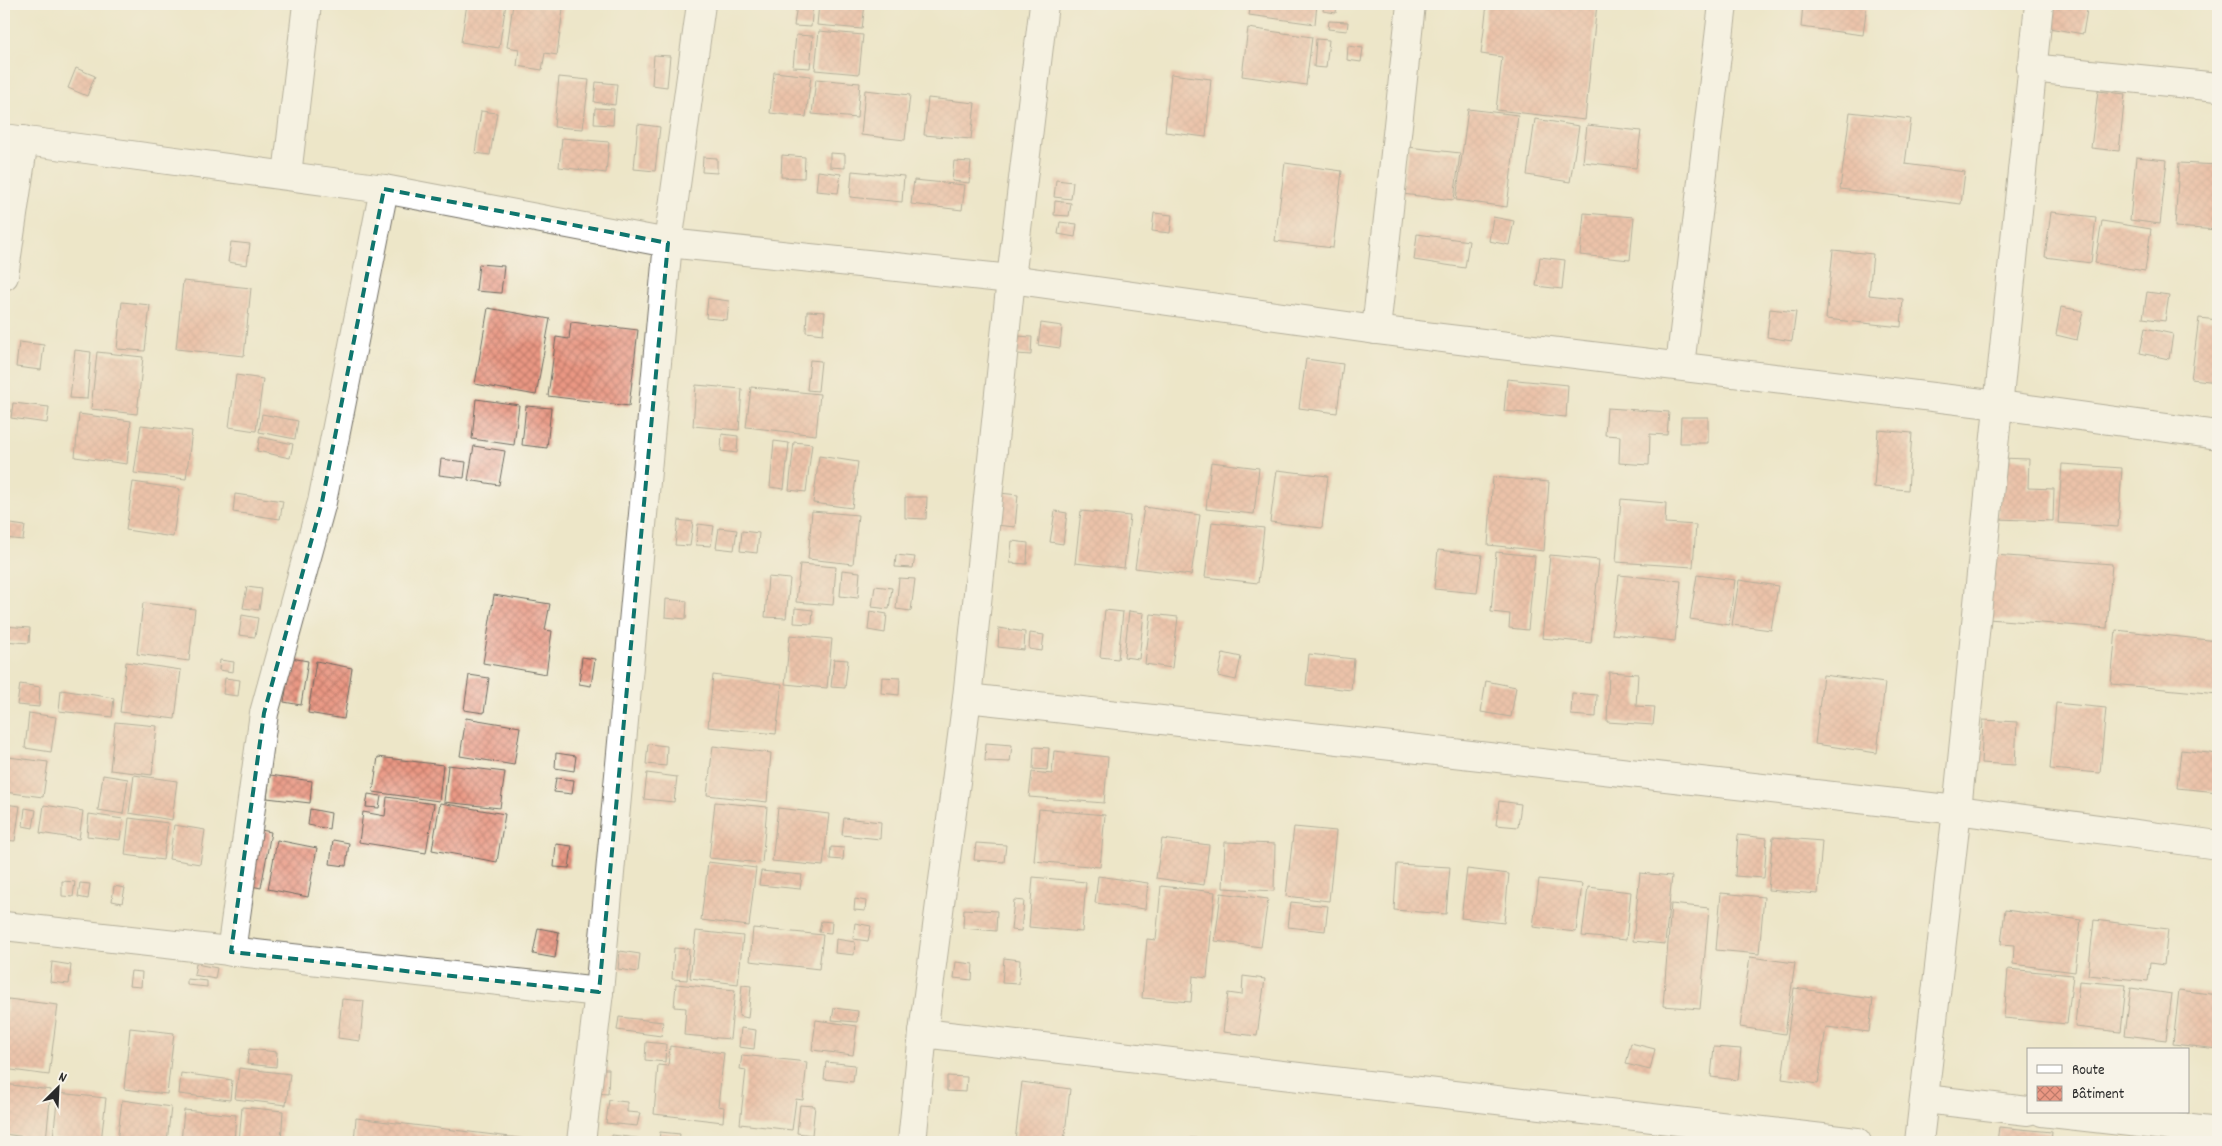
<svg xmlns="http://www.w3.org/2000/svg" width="2222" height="1146" viewBox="0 0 2222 1146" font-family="Dekko,sans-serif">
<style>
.building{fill:url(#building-cross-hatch)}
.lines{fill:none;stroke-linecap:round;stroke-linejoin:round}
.minor-casing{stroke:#6f6c62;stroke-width:30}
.minor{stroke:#fff;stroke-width:28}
.marked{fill:none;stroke:#0f766e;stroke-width:4;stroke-dasharray:10 6;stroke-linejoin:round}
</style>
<defs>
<pattern id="building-cross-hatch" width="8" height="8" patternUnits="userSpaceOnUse" patternTransform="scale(1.25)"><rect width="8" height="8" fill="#ea9783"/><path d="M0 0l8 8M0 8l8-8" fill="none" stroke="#be7b6b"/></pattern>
</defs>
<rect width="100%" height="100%" fill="#f7f3e8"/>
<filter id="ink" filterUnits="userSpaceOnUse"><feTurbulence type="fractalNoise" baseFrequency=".02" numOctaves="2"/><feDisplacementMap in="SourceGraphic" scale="10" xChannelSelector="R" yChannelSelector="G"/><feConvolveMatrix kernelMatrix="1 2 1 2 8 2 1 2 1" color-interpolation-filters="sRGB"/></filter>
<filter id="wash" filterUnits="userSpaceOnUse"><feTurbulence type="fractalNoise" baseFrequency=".0096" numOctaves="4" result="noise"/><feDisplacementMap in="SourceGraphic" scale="20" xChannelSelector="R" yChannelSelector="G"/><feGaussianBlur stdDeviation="1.12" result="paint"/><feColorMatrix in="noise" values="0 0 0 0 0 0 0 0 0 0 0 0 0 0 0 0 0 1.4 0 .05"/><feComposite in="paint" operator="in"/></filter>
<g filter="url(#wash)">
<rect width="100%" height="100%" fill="#ede6c8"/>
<g id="blocks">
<!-- building -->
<g class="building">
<polygon points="467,4 506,4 499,48 461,42"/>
<polygon points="513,4 563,9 557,55 545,53 542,70 517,66 519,49 507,47"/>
<polygon points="797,4 813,4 811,27 794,26"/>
<polygon points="819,4 865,4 862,29 817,25"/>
<polygon points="1251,4 1317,4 1315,24 1249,15"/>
<polygon points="1324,4 1337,4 1336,13 1323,11"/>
<polygon points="1487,4 1597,4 1585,120 1496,110 1502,57 1481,54"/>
<polygon points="1803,4 1867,4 1863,35 1801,27"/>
<polygon points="2054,4 2088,4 2083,34 2049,28"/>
<polygon points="1329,21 1348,22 1347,31 1328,29"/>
<polygon points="1248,28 1312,37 1306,85 1242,76"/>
<polygon points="819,31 863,35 859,74 815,70"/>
<polygon points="796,35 813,36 810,68 793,67"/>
<polygon points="1316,39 1329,40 1326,68 1314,67"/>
<polygon points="1348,46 1363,48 1361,62 1347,60"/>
<polygon points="654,55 670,56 667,87 652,85"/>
<polygon points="76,68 95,76 87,96 68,88"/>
<polygon points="774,72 811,76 806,117 770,113"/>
<polygon points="1171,74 1211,79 1206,137 1165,132"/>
<polygon points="559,77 589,80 583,129 554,127"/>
<polygon points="816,79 860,83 857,118 812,114"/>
<polygon points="596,82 617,84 615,105 594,102"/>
<polygon points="865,90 910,95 905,140 861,135"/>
<polygon points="2098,91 2125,94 2119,151 2091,148"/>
<polygon points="928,98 975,103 971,139 924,135"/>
<polygon points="595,108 614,109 613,125 594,124"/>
<polygon points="1468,109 1518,115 1507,207 1456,200"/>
<polygon points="481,111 497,113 490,155 475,153"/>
<polygon points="1850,112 1911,119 1905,164 1965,172 1961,204 1840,189"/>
<polygon points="1535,119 1579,126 1570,182 1527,175"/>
<polygon points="638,124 660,127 655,171 634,169"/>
<polygon points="1587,125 1641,131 1636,168 1583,162"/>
<polygon points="562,138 609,142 606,173 559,167"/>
<polygon points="1408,147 1460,153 1454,200 1402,194"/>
<polygon points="830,153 845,154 845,168 830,167"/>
<polygon points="782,155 805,157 804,178 781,177"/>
<polygon points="703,157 717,158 717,173 702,172"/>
<polygon points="2136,157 2167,160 2160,224 2130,220"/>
<polygon points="954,161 971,162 969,183 952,181"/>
<polygon points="1285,163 1342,171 1333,248 1275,241"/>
<polygon points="2179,163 2218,165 2218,230 2175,227"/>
<polygon points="818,171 841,174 838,193 816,191"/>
<polygon points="852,171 904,176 902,202 850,197"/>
<polygon points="914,180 965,185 962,210 911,204"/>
<polygon points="1056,180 1073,182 1071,199 1054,197"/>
<polygon points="1055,201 1071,203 1069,216 1054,215"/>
<polygon points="2051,212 2096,217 2091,263 2045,257"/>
<polygon points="1154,213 1172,215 1170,233 1152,231"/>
<polygon points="1584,213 1634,217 1630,260 1580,255"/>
<polygon points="1493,217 1514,221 1509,245 1489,241"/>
<polygon points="2102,221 2151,229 2145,271 2095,263"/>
<polygon points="1060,222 1077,224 1075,237 1058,234"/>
<polygon points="1417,234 1469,241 1465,268 1414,260"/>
<polygon points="231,242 250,244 247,265 228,262"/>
<polygon points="1833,250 1873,254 1869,295 1903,299 1901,327 1826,319"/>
<polygon points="1540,257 1565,260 1562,289 1536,286"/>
<polygon points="479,264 504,266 501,293 476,291"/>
<polygon points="183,281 251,288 244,356 176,349"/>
<polygon points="2147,292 2169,295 2165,321 2143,318"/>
<polygon points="708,298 729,301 727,320 706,318"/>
<polygon points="122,302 150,305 145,351 117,349"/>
<polygon points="2061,307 2083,311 2077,340 2056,335"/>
<polygon points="488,308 550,319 536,395 475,384"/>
<polygon points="1770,309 1796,312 1792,341 1767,337"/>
<polygon points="807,311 825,312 823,334 806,332"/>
<polygon points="2199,318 2218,320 2218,382 2191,379"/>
<polygon points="571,322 638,330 629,406 548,396 556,337 569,339"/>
<polygon points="1041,323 1062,326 1060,348 1038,345"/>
<polygon points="2145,328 2173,334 2169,359 2140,353"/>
<polygon points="1018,336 1032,337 1031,355 1017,354"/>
<polygon points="19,342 44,345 41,370 16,367"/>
<polygon points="75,350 91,352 87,399 70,398"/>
<polygon points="97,352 143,357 137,414 91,409"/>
<polygon points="1306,359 1343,364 1337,413 1299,408"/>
<polygon points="810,360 821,361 818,391 807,390"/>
<polygon points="236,375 263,379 256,431 229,427"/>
<polygon points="1507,379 1568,385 1566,417 1504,411"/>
<polygon points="696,385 742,389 739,430 693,426"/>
<polygon points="751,387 820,394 816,435 746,427"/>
<polygon points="476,399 519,405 514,445 472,439"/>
<polygon points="13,403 49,407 47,423 11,418"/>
<polygon points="526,406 551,408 547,448 522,445"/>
<polygon points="1607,408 1669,412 1667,435 1650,434 1649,465 1619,463 1620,436 1605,435"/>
<polygon points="79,414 131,421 127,464 75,457"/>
<polygon points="262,414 298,421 295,439 259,432"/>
<polygon points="1681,417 1708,417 1708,443 1680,443"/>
<polygon points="141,425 192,431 186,479 134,473"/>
<polygon points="1878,430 1912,433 1908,490 1874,487"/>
<polygon points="722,434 738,436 737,453 721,451"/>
<polygon points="260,437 293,444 290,458 257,451"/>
<polygon points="774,441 789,443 784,489 770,487"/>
<polygon points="794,442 812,444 806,492 789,490"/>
<polygon points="474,446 505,451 499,485 468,480"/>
<polygon points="819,456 858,462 852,508 813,503"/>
<polygon points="2000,458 2029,459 2028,488 2054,489 2053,521 1998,519"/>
<polygon points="441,459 466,462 464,478 439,475"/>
<polygon points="1211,462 1259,468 1254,514 1206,509"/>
<polygon points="2062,464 2122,468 2118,527 2058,523"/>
<polygon points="1277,470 1328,476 1322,528 1270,522"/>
<polygon points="1493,477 1549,482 1544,551 1488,545"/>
<polygon points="133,482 180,489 173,537 126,530"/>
<polygon points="1000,493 1018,495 1015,527 996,525"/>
<polygon points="235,494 283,501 280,519 233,512"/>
<polygon points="905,497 927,497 926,519 905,518"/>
<polygon points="1621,499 1666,503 1665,523 1696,525 1693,567 1616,562"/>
<polygon points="1144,507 1200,515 1191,575 1135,568"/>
<polygon points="812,511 858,515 853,564 808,559"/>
<polygon points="1055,511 1067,513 1063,544 1050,542"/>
<polygon points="1081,511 1130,516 1124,568 1075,563"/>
<polygon points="678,520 693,522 690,546 675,545"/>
<polygon points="1212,522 1264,528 1258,583 1205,577"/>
<polygon points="4,523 25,526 23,540 4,538"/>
<polygon points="698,524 714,526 711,546 696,545"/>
<polygon points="719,528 737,530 734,550 716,548"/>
<polygon points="742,531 759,533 757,553 740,551"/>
<polygon points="1012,541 1028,543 1027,564 1010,563"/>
<polygon points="1438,550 1482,555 1477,593 1434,589"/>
<polygon points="1496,552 1535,556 1528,630 1509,628 1510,614 1491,612"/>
<polygon points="896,555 915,557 913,568 895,567"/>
<polygon points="1550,555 1599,560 1591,643 1542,638"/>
<polygon points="1994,555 2112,564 2107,628 1988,619"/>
<polygon points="800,564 836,567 833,605 796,602"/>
<polygon points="842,570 860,572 858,598 840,596"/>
<polygon points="1619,575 1681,581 1675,641 1612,634"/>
<polygon points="1697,575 1735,580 1729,625 1690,619"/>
<polygon points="768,577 790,579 786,618 765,617"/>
<polygon points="899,578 915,579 911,611 896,609"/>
<polygon points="1739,580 1778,586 1771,630 1732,625"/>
<polygon points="875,586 892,588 889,609 872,607"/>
<polygon points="247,587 262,589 259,610 243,608"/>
<polygon points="494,595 550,604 545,630 552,631 546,674 483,663"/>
<polygon points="666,599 687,601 686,619 665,617"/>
<polygon points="143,603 195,609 189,661 137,654"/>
<polygon points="795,608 813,610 812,624 794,623"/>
<polygon points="1105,610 1123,612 1118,659 1100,657"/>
<polygon points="870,611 887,614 885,633 868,630"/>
<polygon points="1129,611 1144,613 1139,659 1124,657"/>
<polygon points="1151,614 1178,617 1172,668 1145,664"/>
<polygon points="242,615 258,618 255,637 239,635"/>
<polygon points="4,626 30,628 29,643 4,641"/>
<polygon points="999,628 1025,632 1024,650 998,647"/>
<polygon points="2116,630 2218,641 2218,694 2111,684"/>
<polygon points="1030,633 1044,635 1042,651 1029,649"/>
<polygon points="790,635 832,639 827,688 785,684"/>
<polygon points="1223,653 1241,657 1236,680 1218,676"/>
<polygon points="1309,654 1354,659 1351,690 1306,685"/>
<polygon points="582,657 595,659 591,686 579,684"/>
<polygon points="291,658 308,661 301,705 284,702"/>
<polygon points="834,659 848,660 845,688 831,687"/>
<polygon points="220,660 234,662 233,672 219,670"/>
<polygon points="316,661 352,668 344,719 308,713"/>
<polygon points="126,662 181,670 175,719 120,712"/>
<polygon points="1609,672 1638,674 1636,706 1655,707 1653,725 1607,722"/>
<polygon points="469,675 489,678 484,713 464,710"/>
<polygon points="713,675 782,684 776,734 708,727"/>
<polygon points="1823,675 1885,683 1877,753 1815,744"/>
<polygon points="882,677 900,678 899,695 881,693"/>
<polygon points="225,678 240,680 238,696 223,694"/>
<polygon points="1486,681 1516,687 1511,717 1481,712"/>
<polygon points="20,684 40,687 39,707 17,705"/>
<polygon points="61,690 114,698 112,717 59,711"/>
<polygon points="1572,693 1597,695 1596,717 1571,715"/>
<polygon points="2056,703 2106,708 2100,773 2050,769"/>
<polygon points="29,713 56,717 51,752 25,748"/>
<polygon points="466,718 520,727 514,765 460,756"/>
<polygon points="1983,720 2017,722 2015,765 1981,763"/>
<polygon points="115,722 157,726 152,775 110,770"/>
<polygon points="986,743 1012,745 1010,762 985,761"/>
<polygon points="648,744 667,746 666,766 646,764"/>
<polygon points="713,746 771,753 767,802 707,795"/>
<polygon points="1034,747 1049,748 1047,770 1033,769"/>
<polygon points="2181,750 2218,754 2218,792 2177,788"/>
<polygon points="1054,751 1108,757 1104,803 1029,797 1032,772 1052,774"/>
<polygon points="556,753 576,756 574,771 555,768"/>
<polygon points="8,757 48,762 43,797 4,792"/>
<polygon points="378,757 443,765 439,801 373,792"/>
<polygon points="448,765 505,772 500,808 444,802"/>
<polygon points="647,773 677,777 674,802 644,799"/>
<polygon points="103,775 128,779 123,814 98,810"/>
<polygon points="134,775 177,781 172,820 129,813"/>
<polygon points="270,775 312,781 310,803 267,798"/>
<polygon points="556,778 574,780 572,794 554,792"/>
<polygon points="368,794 381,796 379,808 366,807"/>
<polygon points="387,797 434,804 426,853 359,842 363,812 385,816"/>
<polygon points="1499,801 1521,804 1518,827 1496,825"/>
<polygon points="715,802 767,807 762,863 709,858"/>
<polygon points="440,803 505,814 497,862 432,850"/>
<polygon points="4,804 20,806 15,841 4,840"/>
<polygon points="44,805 83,811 79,839 40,833"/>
<polygon points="25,808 36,810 33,828 23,826"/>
<polygon points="778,808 829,814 823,866 772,861"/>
<polygon points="310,809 331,813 329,829 308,825"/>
<polygon points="1039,809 1105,815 1100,867 1034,861"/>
<polygon points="89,814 123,819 120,840 87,836"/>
<polygon points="129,818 168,823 163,860 125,855"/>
<polygon points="844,818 881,822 880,839 842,835"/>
<polygon points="174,825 205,830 200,864 169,859"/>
<polygon points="1294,827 1336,831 1329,901 1286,896"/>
<polygon points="251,828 271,832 261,888 242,884"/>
<polygon points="1738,835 1767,838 1764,878 1735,876"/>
<polygon points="1773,837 1822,841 1818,894 1768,890"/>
<polygon points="1162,839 1209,845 1204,885 1156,878"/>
<polygon points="277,840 317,848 308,897 268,889"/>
<polygon points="333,840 349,843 346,866 330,864"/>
<polygon points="1225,842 1275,844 1274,891 1223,888"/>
<polygon points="976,843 1006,845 1004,862 974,860"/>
<polygon points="556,844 572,846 569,868 554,867"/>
<polygon points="831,847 844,848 843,860 830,859"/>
<polygon points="708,862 756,868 749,926 701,920"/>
<polygon points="1397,864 1450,867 1446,914 1394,910"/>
<polygon points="1467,869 1509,874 1504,923 1461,918"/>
<polygon points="761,871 802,875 800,889 759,885"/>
<polygon points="1640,873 1672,876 1665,944 1633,941"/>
<polygon points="1098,876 1148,883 1145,909 1095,903"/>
<polygon points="1033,877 1086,882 1082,932 1029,927"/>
<polygon points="1539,879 1582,884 1576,932 1533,927"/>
<polygon points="62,881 75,882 73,897 62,896"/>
<polygon points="80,883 90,884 88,899 78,897"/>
<polygon points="114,886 125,888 122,903 112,901"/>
<polygon points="1161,886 1215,892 1207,978 1193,976 1191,1002 1142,998 1147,939 1156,940"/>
<polygon points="1588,887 1631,892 1626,940 1582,936"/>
<polygon points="1221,893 1268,899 1261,947 1215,941"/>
<polygon points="1721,893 1764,897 1759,954 1716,950"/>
<polygon points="855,899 866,901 865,911 854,910"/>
<polygon points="1014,900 1024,901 1021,931 1011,930"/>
<polygon points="1291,902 1328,906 1325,931 1288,927"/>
<polygon points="1671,904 1709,908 1700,1009 1663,1006"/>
<polygon points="964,909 997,911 996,931 963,928"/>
<polygon points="2005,910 2081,920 2075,972 2013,964 2014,945 2001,944"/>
<polygon points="2094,920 2168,929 2164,965 2150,963 2148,981 2088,975"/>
<polygon points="821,921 832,922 831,933 819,932"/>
<polygon points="855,923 871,926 868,941 853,939"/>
<polygon points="538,928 559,932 555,958 533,954"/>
<polygon points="753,928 823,935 819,969 750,961"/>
<polygon points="696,931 743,936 738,984 690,978"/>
<polygon points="836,939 855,942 854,955 835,953"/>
<polygon points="674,948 689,949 687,980 672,979"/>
<polygon points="620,951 640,954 638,972 618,969"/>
<polygon points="1750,957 1795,963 1785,1034 1740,1027"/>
<polygon points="1004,958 1020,960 1019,984 1002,983"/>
<polygon points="52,962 71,965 69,984 50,982"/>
<polygon points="956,962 973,964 972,980 954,978"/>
<polygon points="196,964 217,968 215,979 194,975"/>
<polygon points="2008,969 2073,975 2067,1024 2004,1018"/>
<polygon points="131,971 142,972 141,987 129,986"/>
<polygon points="1243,976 1265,979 1257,1036 1223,1032 1228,993 1242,995"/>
<polygon points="187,979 207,981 207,987 187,985"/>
<polygon points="2079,981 2126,985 2121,1032 2075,1027"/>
<polygon points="676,984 735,990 730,1039 684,1035 686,1008 674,1007"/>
<polygon points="742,985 751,986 748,1018 739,1016"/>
<polygon points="1794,988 1873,999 1869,1032 1826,1027 1818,1084 1782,1079"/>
<polygon points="2131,988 2172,994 2166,1040 2125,1035"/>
<polygon points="2179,990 2218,995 2218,1049 2173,1044"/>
<polygon points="8,999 58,1005 49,1075 4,1069 4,1038"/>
<polygon points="342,999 364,1001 360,1041 338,1038"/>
<polygon points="834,1008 858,1011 857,1022 832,1020"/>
<polygon points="619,1017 663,1022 661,1036 617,1030"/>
<polygon points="816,1020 857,1026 853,1055 812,1050"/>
<polygon points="130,1028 174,1033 167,1094 124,1089"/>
<polygon points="741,1028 756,1030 754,1049 739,1047"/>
<polygon points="646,1042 666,1044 665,1062 645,1060"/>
<polygon points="1631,1043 1655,1049 1650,1070 1626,1064"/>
<polygon points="670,1046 724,1053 718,1106 724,1107 723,1122 654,1114 658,1065 668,1066"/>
<polygon points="1714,1047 1741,1049 1738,1080 1711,1077"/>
<polygon points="249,1049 277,1052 276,1067 247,1064"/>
<polygon points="742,1055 807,1062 803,1100 796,1099 792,1130 740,1124 746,1070 740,1069"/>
<polygon points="826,1062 855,1065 853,1082 824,1079"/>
<polygon points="239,1068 290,1074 286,1105 235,1099"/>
<polygon points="595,1069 609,1069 608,1094 594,1093"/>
<polygon points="181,1073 232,1080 230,1100 179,1094"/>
<polygon points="947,1076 967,1077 966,1092 947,1091"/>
<polygon points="1022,1082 1070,1089 1064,1142 1015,1141"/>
<polygon points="4,1084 51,1090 46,1140 4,1134"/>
<polygon points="58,1093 106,1098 101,1142 53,1138"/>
<polygon points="122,1100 171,1107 167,1142 117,1142"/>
<polygon points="609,1100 627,1102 627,1112 640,1113 637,1126 606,1123"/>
<polygon points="800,1105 815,1106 812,1135 797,1133"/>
<polygon points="242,1107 283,1111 281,1142 239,1142"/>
<polygon points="184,1110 236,1115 234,1142 181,1142"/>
<polygon points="356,1118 535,1140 535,1142 354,1142"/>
<polygon points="1999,1127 2052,1132 2051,1142 1997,1142"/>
<polygon points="660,1132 680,1134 679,1142 612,1142 612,1135 659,1141"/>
<polygon points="1190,1138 1213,1139 1213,1142 1190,1142"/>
</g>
</g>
</g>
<g filter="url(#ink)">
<use href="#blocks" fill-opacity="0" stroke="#6f6c62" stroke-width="1"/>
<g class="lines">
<defs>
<g id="minor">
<polyline points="2031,68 2218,87"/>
<polyline points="4,138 384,189 668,243 1011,279 1376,330 1999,405 2218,435"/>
<polyline points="287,175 307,4"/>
<polyline points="4,276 24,140"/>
<polyline points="1376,330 1411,4"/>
<polyline points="1680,366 1723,4"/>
<polyline points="967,698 1957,810 2218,845"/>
<polyline points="4,926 599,992"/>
<polyline points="231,952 264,713 322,502 384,189"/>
<polyline points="923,1033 1857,1142"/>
<polyline points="1925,1099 2028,1111"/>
<polyline points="2042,1112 2218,1132"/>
<polyline points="581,1142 599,992 668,243 701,4"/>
<polyline points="912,1142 923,1033 967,698 1011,279 1044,4"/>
<polyline points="1919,1142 1957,810 2039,4"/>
</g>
</defs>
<!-- minor casing -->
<use href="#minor" class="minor-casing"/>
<!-- minor -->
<use href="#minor" class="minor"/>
</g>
</g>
<!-- marked area -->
<path d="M0 0H2222V1146H0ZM384,189L668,243L599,992L231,952L264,713L322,502Z" fill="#ede6c8" fill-opacity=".55" fill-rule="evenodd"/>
<path class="marked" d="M384,189L668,243L599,992L231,952L264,713L322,502Z"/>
<!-- margin -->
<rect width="2222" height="1146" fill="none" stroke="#f7f3e8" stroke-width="20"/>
<!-- legend -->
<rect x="2027" y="1048" width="162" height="65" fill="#f7f3e8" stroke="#a5a39c"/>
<rect x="2037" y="1065" width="25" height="8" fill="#ffffff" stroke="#a5a39c"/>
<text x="2072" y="1074" font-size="15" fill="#2b2b2b">Route</text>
<rect x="2037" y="1086" width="25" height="15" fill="url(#building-cross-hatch)" stroke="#a5a39c"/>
<text x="2072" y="1098" font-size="15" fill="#2b2b2b">Bâtiment</text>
<!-- north arrow -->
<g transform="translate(58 1088) rotate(24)" stroke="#f7f3e8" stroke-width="4" paint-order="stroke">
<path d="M0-4L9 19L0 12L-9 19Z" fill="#2b2b2b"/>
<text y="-8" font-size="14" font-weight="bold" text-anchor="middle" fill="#2b2b2b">N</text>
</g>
</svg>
